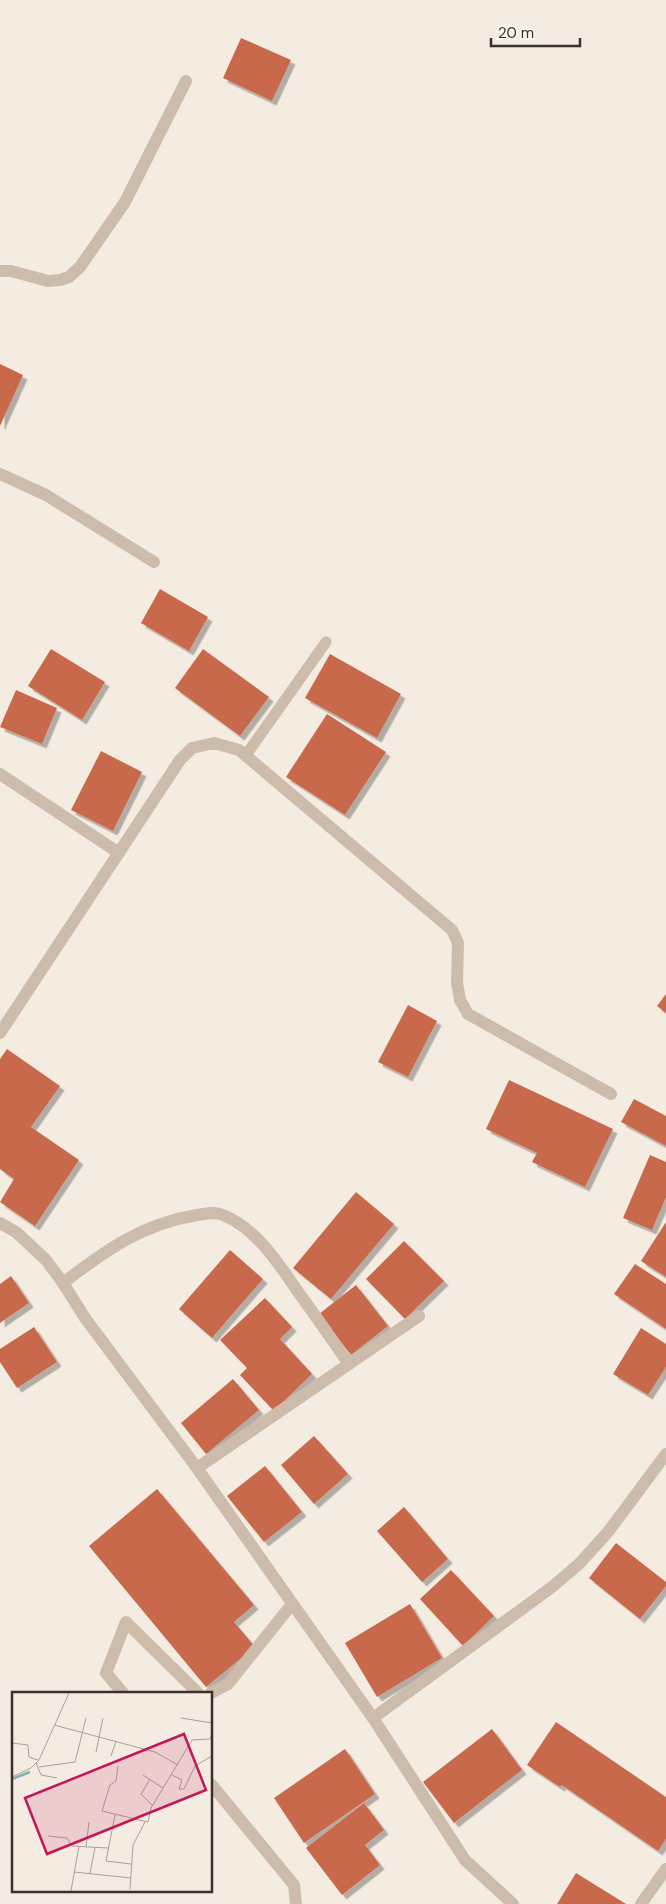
<svg xmlns="http://www.w3.org/2000/svg" width="666" height="1904" viewBox="0 0 666 1904" font-family="'DM Sans',sans-serif">
<style>
.building{fill:#c8694b;filter:url(#shadow)}
.lines{fill:none;stroke-linecap:round;stroke-linejoin:round}
.lane{stroke:#cdbbac;stroke-width:11}
.street{stroke:#cdbbac;stroke-width:12}
.inset-river{fill:none;stroke:#7fb0b2;stroke-width:2.5}
.inset-road{fill:none;stroke:#aaa098;stroke-width:1}
.view{fill:#c2185b;fill-opacity:0.15;stroke:#c2185b;stroke-width:2.5}
.inset-edge{fill:none;stroke:#3b302b;stroke-width:2.5}
</style>
<defs>
<filter id="shadow"><feDropShadow dx="4.5" dy="4.5" stdDeviation="0" flood-color="#0004"/></filter>
</defs>
<rect width="100%" height="100%" fill="#f4ebe1"/>
<!-- building -->
<g class="building">
<polygon points="241,38 291,60 272,101 223,78"/>
<polygon points="0,364 23,375 0,426"/>
<polygon points="160,589 208,617 189,651 141,623"/>
<polygon points="51,649 105,682 82,720 28,686"/>
<polygon points="203,649 269,697 240,736 175,688"/>
<polygon points="330,654 401,694 377,738 305,698"/>
<polygon points="16,690 57,708 42,744 0,727"/>
<polygon points="327,714 386,752 345,815 286,777"/>
<polygon points="101,751 142,772 113,831 71,810"/>
<polygon points="666,994 666,1013 657,1006"/>
<polygon points="408,1005 437,1021 408,1077 378,1062"/>
<polygon points="7,1049 60,1086 31,1127 79,1160 35,1226 0,1202 14,1179 0,1169 0,1059"/>
<polygon points="509,1080 613,1129 585,1187 532,1162 537,1153 486,1129"/>
<polygon points="634,1099 666,1116 666,1146 621,1122"/>
<polygon points="650,1155 666,1162 666,1197 652,1230 623,1218"/>
<polygon points="356,1192 394,1224 331,1299 293,1268"/>
<polygon points="666,1222 666,1277 641,1261"/>
<polygon points="404,1241 444,1281 405,1319 366,1279"/>
<polygon points="230,1250 263,1279 212,1338 179,1309"/>
<polygon points="635,1264 666,1284 666,1329 614,1294"/>
<polygon points="11,1276 29,1303 0,1323 0,1284"/>
<polygon points="356,1285 388,1326 351,1355 319,1314"/>
<polygon points="265,1298 292,1327 280,1339 312,1374 274,1411 240,1375 247,1368 220,1340"/>
<polygon points="34,1327 57,1362 17,1388 0,1362 0,1349"/>
<polygon points="641,1328 666,1344 666,1367 648,1395 613,1374"/>
<polygon points="233,1379 259,1410 206,1454 181,1423"/>
<polygon points="314,1436 348,1474 314,1504 281,1465"/>
<polygon points="265,1466 302,1512 264,1542 227,1496"/>
<polygon points="157,1489 254,1605 234,1622 255,1647 206,1687 89,1546"/>
<polygon points="404,1507 448,1559 422,1582 377,1531"/>
<polygon points="616,1543 666,1582 666,1586 640,1619 589,1578"/>
<polygon points="451,1570 494,1616 463,1646 420,1599"/>
<polygon points="410,1604 442,1658 377,1697 345,1643"/>
<polygon points="556,1722 666,1797 666,1839 658,1851 562,1785 560,1787 527,1765"/>
<polygon points="492,1729 522,1770 454,1823 423,1782"/>
<polygon points="345,1749 375,1794 304,1843 274,1798"/>
<polygon points="364,1803 384,1830 365,1845 380,1865 342,1895 306,1848"/>
<polygon points="576,1873 626,1904 557,1904"/>
</g>
<g class="lines">
<!-- lane -->
<polyline class="lane" points="246,755 326,642"/>
<!-- street -->
<g class="street">
<polyline points="0,271 11,271 48,281 60,280 69,277 80,267 125,202 186,81"/>
<polyline points="0,474 46,495 154,562"/>
<polyline points="0,774 119,853"/>
<polyline points="0,1033 180,760 192,748 214,743 239,750 452,930 458,943 457,983 460,1000 468,1014 611,1094"/>
<polyline points="0,1223 16,1232 46,1260 63,1283 85,1318 197,1468 373,1718 465,1860 513,1904"/>
<path d="M63,1283C106,1250 142,1224 197,1215C205,1214 215,1211 223,1215C258,1229 280,1266 301,1296C317,1318 333,1341 349,1364"/>
<polyline points="197,1468 419,1316"/>
<polyline points="123,1693 106,1673 126,1622 198,1693"/>
<polyline points="211,1693 228,1684 292,1604"/>
<polyline points="373,1718 552,1587 579,1564 608,1532 666,1454"/>
<polyline points="211,1784 294,1885 296,1904"/>
<polyline points="641,1904 666,1869"/>
</g>
</g>
<!-- overview -->
<g transform="translate(12 1692)">
<rect width="200" height="200" fill="#f4ebe1"/>
<path class="inset-river" d="M0,87L18,80"/>
<path class="inset-road" d="M169,26L200,31M42,33L143,60L166,73M0,51L16,53L17,65L26,68M84,60L91,26M99,64L104,49M24,71L29,83L45,86M106,74L104,89L98,93L90,119L136,130L139,116L180,48L198,47L200,43M27,75L63,70L74,26M131,83L151,96M160,83L170,88L167,97H172L183,74L200,64M0,85L19,76L27,68L57,1M138,87L129,102L140,113M103,123L94,169L119,172M36,144L55,146L60,154L96,156M74,155L77,130M62,180L119,186M78,181L83,156M118,197L121,153L133,130M59,199L67,154"/>
<path class="view" d="M172,42L194,98L35,162L13,106Z"/>
<rect width="200" height="200" class="inset-edge"/>
</g>
<!-- scale -->
<path d="M491 38v8h89v-8" fill="none" stroke="#3b302b" stroke-width="2.5"/>
<text x="498" y="38" font-size="15" fill="#3b302b" stroke="#fbf5ee" stroke-width="4" paint-order="stroke">20 m</text>
</svg>
